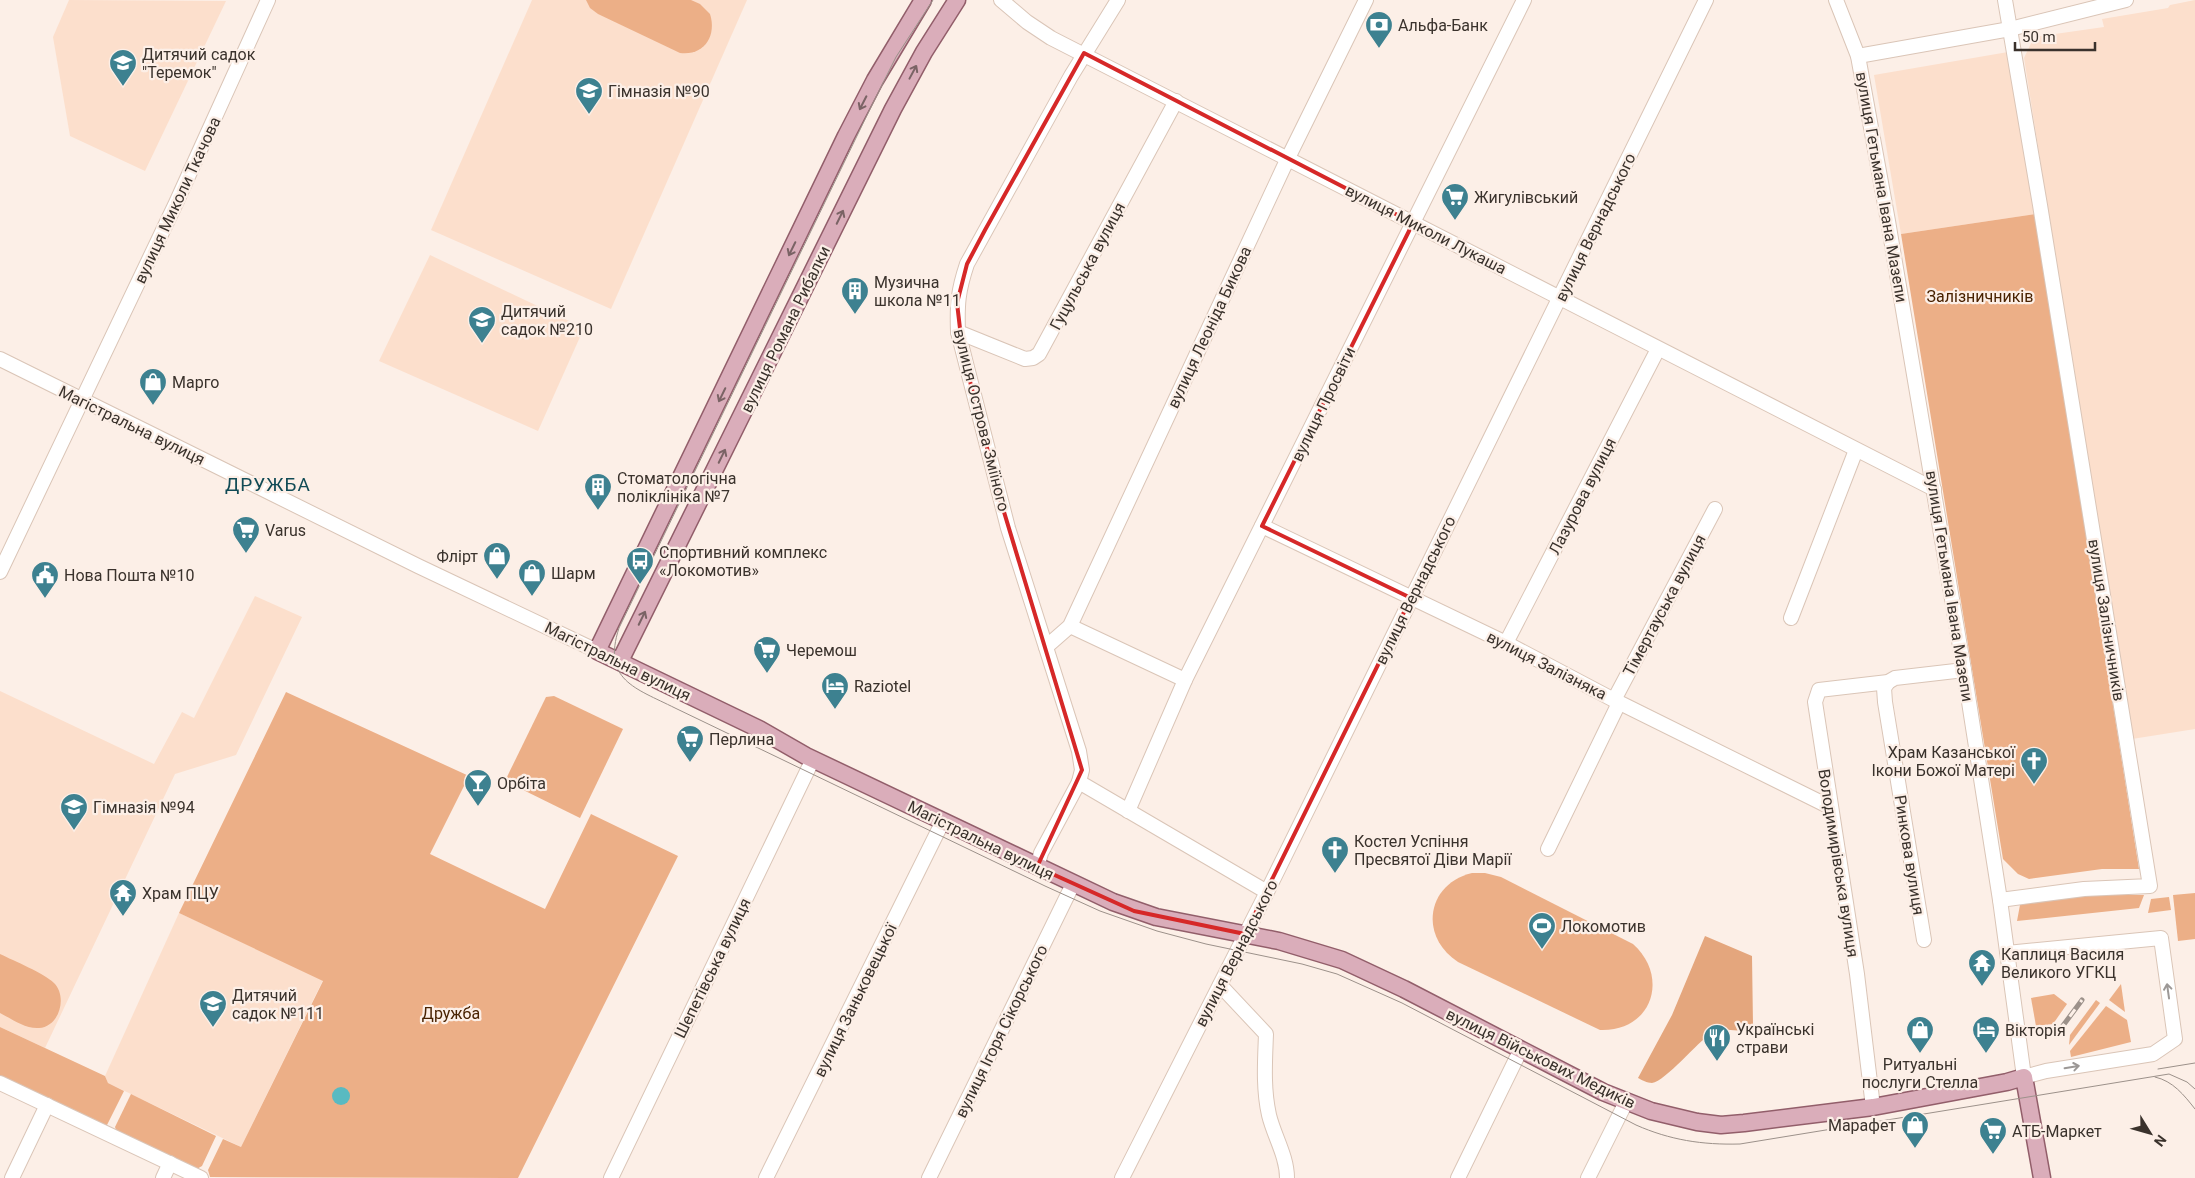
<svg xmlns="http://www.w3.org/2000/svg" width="2195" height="1178" viewBox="0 0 2195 1178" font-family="Roboto,sans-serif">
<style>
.built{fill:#fcdfcc}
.green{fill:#ecaf87}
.forest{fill:#e4a67d}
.water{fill:#59bac1}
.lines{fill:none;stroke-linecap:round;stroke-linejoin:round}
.minor-casing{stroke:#dac5b7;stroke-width:16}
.major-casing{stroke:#925e6a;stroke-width:19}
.minor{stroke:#fff;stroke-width:14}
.major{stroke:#daadba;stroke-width:16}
.tram{stroke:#9c918a;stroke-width:1}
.rail-casing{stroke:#9c918a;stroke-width:5}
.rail{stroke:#fcefe7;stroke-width:3;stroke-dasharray:9;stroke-linecap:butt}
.oneway{stroke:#7a6365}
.oneway2{stroke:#9c9896}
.marked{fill:none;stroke:#d62828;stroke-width:4;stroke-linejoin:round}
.labels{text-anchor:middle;stroke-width:4.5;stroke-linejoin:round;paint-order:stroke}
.poi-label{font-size:16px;fill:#3a322c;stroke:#fcefe7;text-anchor:start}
.street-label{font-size:16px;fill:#3a322c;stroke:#fcefe7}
.park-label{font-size:16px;fill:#492201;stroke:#fcefe7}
.quarter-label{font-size:19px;letter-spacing:1px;fill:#114b56;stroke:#fcefe7}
</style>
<rect width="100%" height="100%" fill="#fcefe7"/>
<!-- built -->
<g class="built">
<polygon points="69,0 226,1 145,171 70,136 53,37"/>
<polygon points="532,0 747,0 611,309 431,230"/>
<polygon points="2195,0 2195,729 2132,739 2024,58 2034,37 2104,27 2102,19 2168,8 2170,5"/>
<polygon points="2008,52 2035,214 1901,234 1874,75"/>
<polygon points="430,255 584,328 538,431 379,361"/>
<polygon points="255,596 302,617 236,755 175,774 45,1048 0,1027 0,691 154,764 182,712 194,718"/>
<polygon points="179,913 323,980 241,1147 108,1083 105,1076"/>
</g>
<!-- green -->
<g class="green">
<path d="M586,0H691L700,4L710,14C717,36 704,56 680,53L598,14L590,8Z"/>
<polygon points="2035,214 2139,869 2102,869 2029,879 2018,874 2003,859 1901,234"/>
<polygon points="286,692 469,776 430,854 545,909 591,814 678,856 518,1178 210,1177 208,1170 223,1139 241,1147 323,981 179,913"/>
<polygon points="554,696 623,729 580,818 505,781 546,697"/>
<path d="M1472,873H1485L1501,877L1633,944C1670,977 1652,1032 1600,1030L1458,962C1419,937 1426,884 1472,873Z"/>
<polygon points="2195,893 2195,939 2178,941 2173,895"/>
<polygon points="2075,895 2144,895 2139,908 2017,921 2020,905"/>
<polygon points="2169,897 2171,910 2148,913 2151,899"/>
<path d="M0,954C14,961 44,973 54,983C68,997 59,1027 39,1028C25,1029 12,1019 0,1013Z"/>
<polygon points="2121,984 2125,1012 2109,1000"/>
<polygon points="2054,994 2067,1004 2053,1024 2036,1026 2031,998"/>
<polygon points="2096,1000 2100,1003 2069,1045 2070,1035"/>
<polygon points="2106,1006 2127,1020 2131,1042 2071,1057 2070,1051"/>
<polygon points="0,1027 105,1076 108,1083 124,1091 106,1127 0,1077"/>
<polygon points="131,1094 216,1136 202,1166 195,1170 117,1133 115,1127"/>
</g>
<!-- forest -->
<path class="forest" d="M1705,936L1752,956L1753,1025C1750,1026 1746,1029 1742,1030C1731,1032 1723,1026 1712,1033C1697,1042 1666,1081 1652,1083C1647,1083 1642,1080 1638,1078L1672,1015Z"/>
<!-- water -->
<circle class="water" cx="341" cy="1096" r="9"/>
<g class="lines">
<defs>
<g id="minor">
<polyline points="1001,0 1027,22 1051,38 1934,489"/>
<path d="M1118,0L1071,76L967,264C958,291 957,304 958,332L1008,528L1079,751L1082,770L1079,782L1267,892"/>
<polyline points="1836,0 1858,56 1888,221 1964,670 2000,900 2024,1077 2046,1071 2153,1054 2175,1039 2161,938 2007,953"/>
<polyline points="1858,56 2010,29 2126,0"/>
<polyline points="958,332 1025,359 1033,358 1039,354 1176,101"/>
<polyline points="0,359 418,566 597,651"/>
<polyline points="1262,526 1506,643 1614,700 1830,807"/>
<polyline points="0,572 176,203 268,0"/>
<polyline points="1791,618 1856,450"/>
<polyline points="1070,626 1185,680"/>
<polyline points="1506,643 1658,349"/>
<polyline points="1046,647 1070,626 1288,158 1366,0"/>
<polyline points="1888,682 1884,688 1885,702 1924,940"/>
<polyline points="1614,700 1715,509"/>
<polyline points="1128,811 1185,680 1524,0"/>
<polyline points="1548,849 1619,703"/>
<polyline points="1037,867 1041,853 1079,782"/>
<polyline points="2000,900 2084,889 2150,886 2040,205 2005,0"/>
<path d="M1220,985L1266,1034C1265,1061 1263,1088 1269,1115C1274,1136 1287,1156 1287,1178"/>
<polyline points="0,1083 201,1178"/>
<polyline points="1873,1107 1857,974 1815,702 1819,690 1888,682 1895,678 1964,670"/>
<polyline points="12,1178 47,1105"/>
<polyline points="163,1178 170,1163"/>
<polyline points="611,1178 813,759"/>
<polyline points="766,1178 943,821"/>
<polyline points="929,1178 1073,884"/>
<polyline points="1122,1178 1267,892 1706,0"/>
<polyline points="1458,1178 1521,1049"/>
<polyline points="1588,1178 1626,1102"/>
</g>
<g id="major">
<polyline points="923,0 875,80 846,136 597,651 759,729 806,756 1113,902 1156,917 1279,941 1342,960 1404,989 1603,1092 1651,1111 1697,1122 1721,1125 1744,1123 1873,1107 2007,1082 2024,1077 2042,1178"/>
<polyline points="620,661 893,109 924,52 957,0"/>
</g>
</defs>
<!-- minor casing -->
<use href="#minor" class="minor-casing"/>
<!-- major casing -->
<use href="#major" class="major-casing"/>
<!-- minor -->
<use href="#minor" class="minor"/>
<!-- major -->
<use href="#major" class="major"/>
<!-- tram -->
<g class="tram">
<path d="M933,0L896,57L870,109L619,628C602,680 635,688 675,708L1045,886L1100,911L1157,931L1206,944L1302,964L1337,974L1402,1003L1636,1125C1670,1140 1702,1145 1740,1144L2169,1074L2187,1082L2195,1089"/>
<polyline points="2158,1069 2195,1063"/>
<path d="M2155,1077C2173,1081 2184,1095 2195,1109"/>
</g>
<defs>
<polyline id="rail" points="2059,1031 2082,1000"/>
</defs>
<!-- rail casing -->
<use href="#rail" class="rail-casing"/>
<!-- rail -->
<use href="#rail" class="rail"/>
</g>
<!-- one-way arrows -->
<defs><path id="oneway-shaft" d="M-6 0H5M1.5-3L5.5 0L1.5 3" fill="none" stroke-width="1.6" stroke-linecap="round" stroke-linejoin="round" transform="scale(1.25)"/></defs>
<g class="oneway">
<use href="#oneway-shaft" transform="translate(913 72) rotate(-62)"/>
<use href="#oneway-shaft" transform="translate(863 103) rotate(117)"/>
<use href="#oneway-shaft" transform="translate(840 217) rotate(-64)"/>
<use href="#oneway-shaft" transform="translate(792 249) rotate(116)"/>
<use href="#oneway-shaft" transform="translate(722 395) rotate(116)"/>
<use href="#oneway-shaft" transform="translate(722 456) rotate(-64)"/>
<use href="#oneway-shaft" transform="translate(642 618) rotate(-64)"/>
</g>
<g class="oneway2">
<use href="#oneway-shaft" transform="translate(2168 991) rotate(-98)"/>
<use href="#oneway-shaft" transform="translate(2072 1067) rotate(-9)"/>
</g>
<!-- marked area -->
<path class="marked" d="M1084,53L1413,223L1262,526L1411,598L1245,934L1134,911L1037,867L1082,770L1001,502L963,354L957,303L967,264L985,230Z"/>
<!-- icons -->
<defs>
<symbol id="bank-pin" viewBox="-11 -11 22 30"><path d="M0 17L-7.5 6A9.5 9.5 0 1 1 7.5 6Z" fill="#3d8190" stroke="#fcefe7"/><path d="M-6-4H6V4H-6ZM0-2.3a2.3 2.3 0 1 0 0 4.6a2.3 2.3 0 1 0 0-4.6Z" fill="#fff"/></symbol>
<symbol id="school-pin" viewBox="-11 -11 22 30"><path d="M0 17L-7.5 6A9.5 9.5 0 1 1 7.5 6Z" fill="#3d8190" stroke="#fcefe7"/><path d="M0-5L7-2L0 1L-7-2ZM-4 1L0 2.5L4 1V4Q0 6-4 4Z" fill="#fff"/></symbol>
<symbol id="supermarket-pin" viewBox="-11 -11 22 30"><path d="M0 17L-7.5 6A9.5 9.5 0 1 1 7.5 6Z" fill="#3d8190" stroke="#fcefe7"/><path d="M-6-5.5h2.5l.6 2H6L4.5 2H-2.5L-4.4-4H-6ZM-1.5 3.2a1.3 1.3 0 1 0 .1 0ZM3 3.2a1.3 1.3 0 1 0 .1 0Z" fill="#fff"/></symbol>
<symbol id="building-pin" viewBox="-11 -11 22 30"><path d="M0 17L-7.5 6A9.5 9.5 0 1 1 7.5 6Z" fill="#3d8190" stroke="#fcefe7"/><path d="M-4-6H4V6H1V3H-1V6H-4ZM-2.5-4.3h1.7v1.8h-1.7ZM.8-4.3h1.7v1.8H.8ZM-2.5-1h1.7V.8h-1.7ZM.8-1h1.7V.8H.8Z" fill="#fff"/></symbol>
<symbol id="shop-pin" viewBox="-11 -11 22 30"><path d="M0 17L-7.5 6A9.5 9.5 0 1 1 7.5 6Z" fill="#3d8190" stroke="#fcefe7"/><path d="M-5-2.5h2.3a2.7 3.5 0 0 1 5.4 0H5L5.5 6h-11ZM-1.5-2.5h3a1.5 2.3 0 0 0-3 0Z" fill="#fff"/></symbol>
<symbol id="bus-pin" viewBox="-11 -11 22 30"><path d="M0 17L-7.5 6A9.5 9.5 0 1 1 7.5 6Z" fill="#3d8190" stroke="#fcefe7"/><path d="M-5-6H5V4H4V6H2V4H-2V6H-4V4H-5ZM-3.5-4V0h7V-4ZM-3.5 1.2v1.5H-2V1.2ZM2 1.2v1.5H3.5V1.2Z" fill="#fff"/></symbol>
<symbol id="civic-pin" viewBox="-11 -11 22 30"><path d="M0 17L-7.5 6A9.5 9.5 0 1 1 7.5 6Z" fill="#3d8190" stroke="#fcefe7"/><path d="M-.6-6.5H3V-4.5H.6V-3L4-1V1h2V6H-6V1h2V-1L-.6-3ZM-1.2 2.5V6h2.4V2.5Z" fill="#fff"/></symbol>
<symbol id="hotel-pin" viewBox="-11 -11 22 30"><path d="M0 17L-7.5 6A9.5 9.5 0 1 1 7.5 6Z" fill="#3d8190" stroke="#fcefe7"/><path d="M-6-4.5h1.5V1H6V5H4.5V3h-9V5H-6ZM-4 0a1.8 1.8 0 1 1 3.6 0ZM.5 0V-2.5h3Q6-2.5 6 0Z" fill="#fff"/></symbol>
<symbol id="church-pin" viewBox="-11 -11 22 30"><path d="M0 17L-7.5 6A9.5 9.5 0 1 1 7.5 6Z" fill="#3d8190" stroke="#fcefe7"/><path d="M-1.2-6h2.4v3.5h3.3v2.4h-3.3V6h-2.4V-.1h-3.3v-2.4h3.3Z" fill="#fff"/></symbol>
<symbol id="bar-pin" viewBox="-11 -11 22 30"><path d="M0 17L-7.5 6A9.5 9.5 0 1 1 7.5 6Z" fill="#3d8190" stroke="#fcefe7"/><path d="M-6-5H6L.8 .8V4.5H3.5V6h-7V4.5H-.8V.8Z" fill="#fff"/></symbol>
<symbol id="temple-pin" viewBox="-11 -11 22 30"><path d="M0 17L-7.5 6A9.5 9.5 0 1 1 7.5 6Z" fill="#3d8190" stroke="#fcefe7"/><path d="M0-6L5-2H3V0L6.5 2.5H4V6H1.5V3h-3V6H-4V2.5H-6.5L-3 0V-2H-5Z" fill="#fff"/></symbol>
<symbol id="stadium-pin" viewBox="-11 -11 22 30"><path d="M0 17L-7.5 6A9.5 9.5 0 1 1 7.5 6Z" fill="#3d8190" stroke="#fcefe7"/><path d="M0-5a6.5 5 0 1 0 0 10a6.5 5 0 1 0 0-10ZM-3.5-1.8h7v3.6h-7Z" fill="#fff"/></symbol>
<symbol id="restaurant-pin" viewBox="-11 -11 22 30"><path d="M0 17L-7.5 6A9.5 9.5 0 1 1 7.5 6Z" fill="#3d8190" stroke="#fcefe7"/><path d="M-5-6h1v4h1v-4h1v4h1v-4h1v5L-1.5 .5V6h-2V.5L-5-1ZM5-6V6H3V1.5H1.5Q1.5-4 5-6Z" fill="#fff"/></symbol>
</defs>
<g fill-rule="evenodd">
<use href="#bank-pin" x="1363" y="9" width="32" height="43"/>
<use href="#school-pin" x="107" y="47" width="32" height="43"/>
<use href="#school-pin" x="573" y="75" width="32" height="43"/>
<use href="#supermarket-pin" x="1439" y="181" width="32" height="43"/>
<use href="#building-pin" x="839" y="275" width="32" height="43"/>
<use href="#school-pin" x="466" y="304" width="32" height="43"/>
<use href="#shop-pin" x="137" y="366" width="32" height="43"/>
<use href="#building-pin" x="582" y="471" width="32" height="43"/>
<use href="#supermarket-pin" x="230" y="514" width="32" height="43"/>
<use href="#shop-pin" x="481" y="540" width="32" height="43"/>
<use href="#bus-pin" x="624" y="545" width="32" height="43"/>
<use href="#shop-pin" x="516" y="557" width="32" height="43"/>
<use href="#civic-pin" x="29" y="559" width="32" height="43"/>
<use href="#supermarket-pin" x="751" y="634" width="32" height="43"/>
<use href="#hotel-pin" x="819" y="670" width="32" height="43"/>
<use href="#supermarket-pin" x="674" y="723" width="32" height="43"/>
<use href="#church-pin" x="2018" y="745" width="32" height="43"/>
<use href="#bar-pin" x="462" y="767" width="32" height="43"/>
<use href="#school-pin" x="58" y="791" width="32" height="43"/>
<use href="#church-pin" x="1319" y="834" width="32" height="43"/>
<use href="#temple-pin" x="107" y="877" width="32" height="43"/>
<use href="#stadium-pin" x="1526" y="910" width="32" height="43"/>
<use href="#temple-pin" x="1966" y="947" width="32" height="43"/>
<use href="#school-pin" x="197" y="988" width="32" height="43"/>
<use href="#shop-pin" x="1904" y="1014" width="32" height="43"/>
<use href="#hotel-pin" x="1970" y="1014" width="32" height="43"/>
<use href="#restaurant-pin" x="1701" y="1022" width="32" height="43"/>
<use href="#shop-pin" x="1899" y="1109" width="32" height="43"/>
<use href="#supermarket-pin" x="1977" y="1115" width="32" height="43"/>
</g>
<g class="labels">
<!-- poi labels -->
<g class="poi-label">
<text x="1398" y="31">Альфа-Банк</text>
<text x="142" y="60">Дитячий садок<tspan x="142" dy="18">"Теремок"</tspan></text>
<text x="608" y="97">Гімназія №90</text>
<text x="1474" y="203">Жигулівський</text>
<text x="874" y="288">Музична<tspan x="874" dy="18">школа №11</tspan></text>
<text x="501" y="317">Дитячий<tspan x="501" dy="18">садок №210</tspan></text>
<text x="172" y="388">Марго</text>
<text x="617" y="484">Стоматологічна<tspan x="617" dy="18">поліклініка №7</tspan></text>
<text x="265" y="536">Varus</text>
<text x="659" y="558">Спортивний комплекс<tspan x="659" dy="18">«Локомотив»</tspan></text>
<text x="478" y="562" text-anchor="end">Флірт</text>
<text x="551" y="579">Шарм</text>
<text x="64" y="581">Нова Пошта №10</text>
<text x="786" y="656">Черемош</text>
<text x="854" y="692">Raziotel</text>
<text x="709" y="745">Перлина</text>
<text x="2015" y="758" text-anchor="end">Храм Казанської<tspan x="2015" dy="18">Ікони Божої Матері</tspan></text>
<text x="497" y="789">Орбіта</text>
<text x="93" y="813">Гімназія №94</text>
<text x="1354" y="847">Костел Успіння<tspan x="1354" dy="18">Пресвятої Діви Марії</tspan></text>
<text x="142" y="899">Храм ПЦУ</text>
<text x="1561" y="932">Локомотив</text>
<text x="2001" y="960">Каплиця Василя<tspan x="2001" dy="18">Великого УГКЦ</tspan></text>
<text x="232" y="1001">Дитячий<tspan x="232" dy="18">садок №111</tspan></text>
<text x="1736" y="1035">Українські<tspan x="1736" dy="18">страви</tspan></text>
<text x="2005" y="1036">Вікторія</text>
<text x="1920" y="1070" text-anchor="middle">Ритуальні<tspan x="1920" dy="18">послуги Стелла</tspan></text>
<text x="1896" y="1131" text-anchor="end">Марафет</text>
<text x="2012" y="1137">АТБ-Маркет</text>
</g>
<!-- street labels -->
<g class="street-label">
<text transform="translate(1882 187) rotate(80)" y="6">вулиця Гетьмана Івана Мазепи</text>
<text transform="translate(177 200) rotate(-65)" y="6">вулиця Миколи Ткачова</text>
<text transform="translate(1595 227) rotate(-64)" y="6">вулиця Вернадського</text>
<text transform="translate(1426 229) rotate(27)" y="6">вулиця Миколи Лукаша</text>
<text transform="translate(1087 266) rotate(-62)" y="6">Гуцульська вулиця</text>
<text transform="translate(1209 327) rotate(-65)" y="6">вулиця Леоніда Бикова</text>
<text transform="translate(785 329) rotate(-64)" y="6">вулиця Романа Рибалки</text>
<text transform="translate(1323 404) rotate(-64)" y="6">вулиця Просвіти</text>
<text transform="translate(982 420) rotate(76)" y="6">вулиця Острова Зміїного</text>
<text transform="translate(132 425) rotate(26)" y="6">Магістральна вулиця</text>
<text transform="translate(1582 496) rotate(-63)" y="6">Лазурова вулиця</text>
<text transform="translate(1950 586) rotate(81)" y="6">вулиця Гетьмана Івана Мазепи</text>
<text transform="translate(1415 590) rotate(-64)" y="6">вулиця Вернадського</text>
<text transform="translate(1664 605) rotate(-62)" y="6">Тімертауська вулиця</text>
<text transform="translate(2107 620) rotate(81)" y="6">вулиця Залізничників</text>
<text transform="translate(618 661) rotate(26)" y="6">Магістральна вулиця</text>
<text transform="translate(1547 665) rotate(27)" y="6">вулиця Залізняка</text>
<text transform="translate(981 840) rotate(26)" y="6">Магістральна вулиця</text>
<text transform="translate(1910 855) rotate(81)" y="6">Ринкова вулиця</text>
<text transform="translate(1839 863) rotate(81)" y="6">Володимирівська вулиця</text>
<text transform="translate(1236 953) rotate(-63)" y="6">вулиця Вернадського</text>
<text transform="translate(712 968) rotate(-64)" y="6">Шепетівська вулиця</text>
<text transform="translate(855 1000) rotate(-64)" y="6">вулиця Заньковецької</text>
<text transform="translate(1001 1031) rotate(-64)" y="6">вулиця Ігоря Сікорського</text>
<text transform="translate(1541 1058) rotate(26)" y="6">вулиця Військових Медиків</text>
</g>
<!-- park labels -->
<g class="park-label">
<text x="1980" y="302">Залізничників</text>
<text x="451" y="1019">Дружба</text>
</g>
<!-- quarter labels -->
<g class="quarter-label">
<text x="268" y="491">ДРУЖБА</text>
</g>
</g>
<!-- north arrow -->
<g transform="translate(2150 1133) rotate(127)" stroke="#fcefe7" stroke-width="4" paint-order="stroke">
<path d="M0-4L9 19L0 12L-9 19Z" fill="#3a322c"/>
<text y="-8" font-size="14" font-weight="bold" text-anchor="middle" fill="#3a322c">N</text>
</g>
<!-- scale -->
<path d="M2015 42v8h80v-8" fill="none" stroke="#3a322c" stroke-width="2.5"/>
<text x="2022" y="42" font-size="15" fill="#3a322c" stroke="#fcefe7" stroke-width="4" paint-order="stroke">50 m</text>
</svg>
